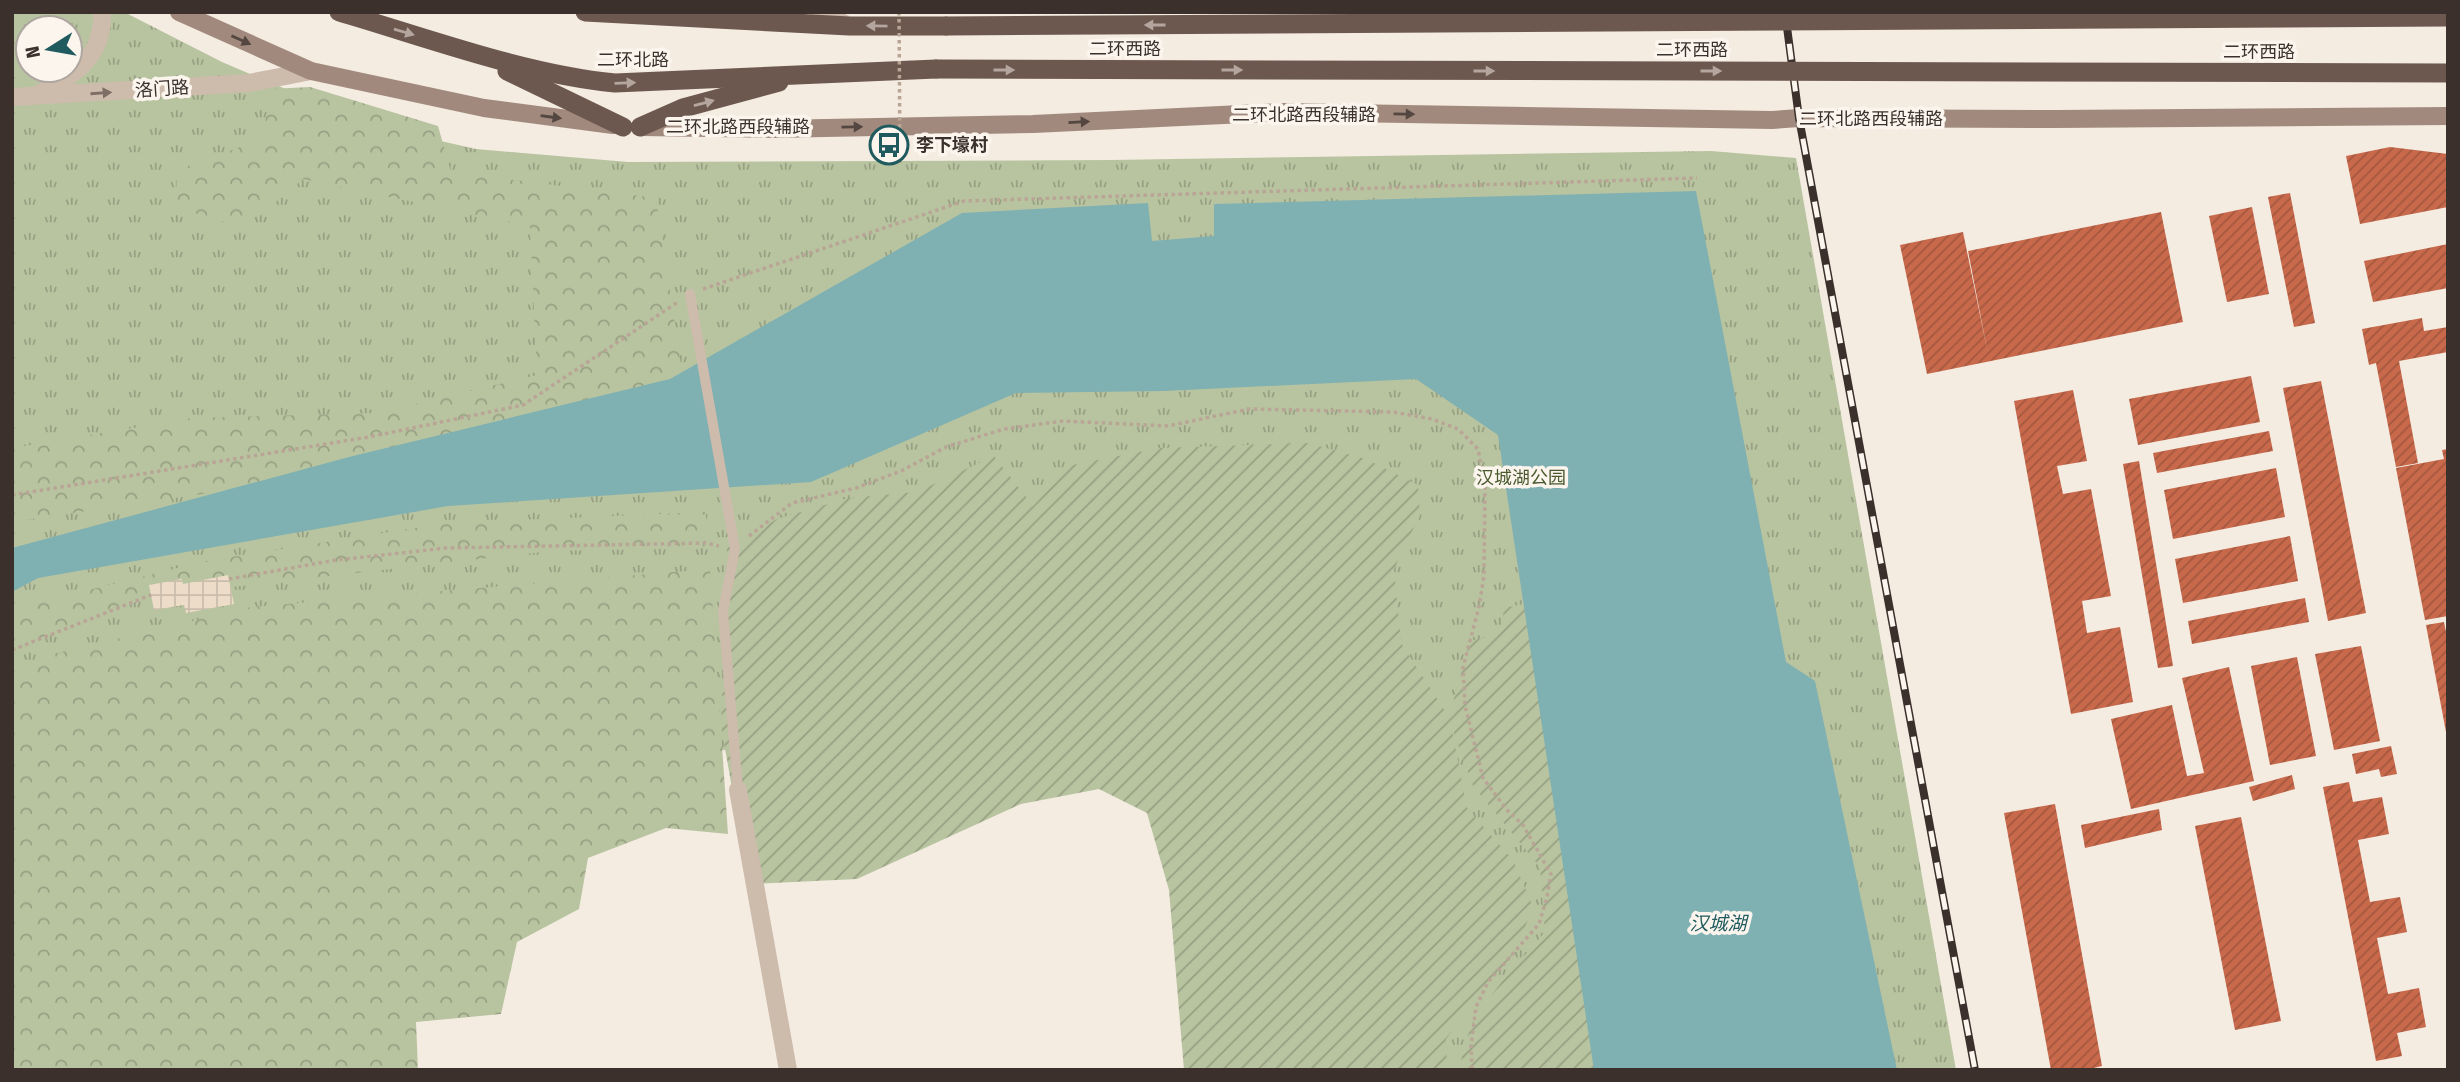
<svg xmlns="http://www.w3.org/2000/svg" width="2460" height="1082" viewBox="0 0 2460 1082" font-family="'Fira Sans Condensed','Noto Sans SC',sans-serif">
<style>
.grass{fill:url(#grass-tufts);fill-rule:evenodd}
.forest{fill:url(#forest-crowns)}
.garden{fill:url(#garden-furrows)}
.plaza{fill:url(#plaza-grid)}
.water{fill:#7fb0b2}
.building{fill:url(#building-hatch)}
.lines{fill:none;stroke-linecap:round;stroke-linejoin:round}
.path{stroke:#b9a596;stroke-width:3.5;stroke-dasharray:3.5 3.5;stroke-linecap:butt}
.service{stroke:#cdbbac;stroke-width:10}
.minor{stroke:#cdbbac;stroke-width:18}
.tertiary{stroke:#cdbbac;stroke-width:18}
.secondary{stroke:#a18a7d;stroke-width:18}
.trunk{stroke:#6c584f;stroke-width:19}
.rail-casing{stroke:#3b302b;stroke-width:8}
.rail{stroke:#fbf5ee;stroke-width:5;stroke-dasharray:16;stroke-linecap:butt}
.path-bridge{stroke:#b9a596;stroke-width:3.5;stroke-dasharray:3.5 3.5;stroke-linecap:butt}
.trunk-bridge{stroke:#6c584f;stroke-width:19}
.oneway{fill:#b4a69e}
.oneway2{fill:#544640}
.oneway3{fill:#7d6f65}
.labels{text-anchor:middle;stroke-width:7;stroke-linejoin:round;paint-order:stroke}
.street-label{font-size:18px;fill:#3b302b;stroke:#fbf5ee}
.poi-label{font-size:18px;font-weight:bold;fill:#3b302b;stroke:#fbf5ee;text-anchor:start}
.park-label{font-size:18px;fill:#4a5a2e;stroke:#fbf5ee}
.water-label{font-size:19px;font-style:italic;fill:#1f5a5e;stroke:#fbf5ee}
</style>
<defs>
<pattern id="grass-tufts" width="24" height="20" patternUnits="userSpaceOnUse" patternTransform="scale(1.75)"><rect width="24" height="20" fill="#b8c4a0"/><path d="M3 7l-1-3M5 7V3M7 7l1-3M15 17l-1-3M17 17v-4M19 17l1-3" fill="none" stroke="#97a083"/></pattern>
<pattern id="forest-crowns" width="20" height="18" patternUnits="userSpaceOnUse" patternTransform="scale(1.75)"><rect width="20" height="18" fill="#b8c4a0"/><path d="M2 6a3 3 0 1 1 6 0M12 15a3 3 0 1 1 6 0" fill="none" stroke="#97a083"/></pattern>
<pattern id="garden-furrows" width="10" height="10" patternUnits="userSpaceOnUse" patternTransform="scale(1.75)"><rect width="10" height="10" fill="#b8c4a0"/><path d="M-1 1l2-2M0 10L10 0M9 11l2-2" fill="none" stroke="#97a083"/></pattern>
<pattern id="plaza-grid" width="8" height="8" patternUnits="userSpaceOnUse" patternTransform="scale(1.75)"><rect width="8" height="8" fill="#ecdcc8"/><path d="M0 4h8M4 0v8" fill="none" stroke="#cbbdac"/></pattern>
<pattern id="building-hatch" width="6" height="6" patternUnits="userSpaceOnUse" patternTransform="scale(1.75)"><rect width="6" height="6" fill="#c8694b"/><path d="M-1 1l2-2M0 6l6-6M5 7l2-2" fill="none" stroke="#a4573f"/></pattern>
</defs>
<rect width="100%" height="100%" fill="#f4ebe1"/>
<!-- grass -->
<path class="grass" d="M12,12H124L222,62L370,125L476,149L628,162L1110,160L1711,151L1796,158L1956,1070H1350L1156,724L79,789L12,800ZM28,28H70V70H28Z"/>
<!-- forest -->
<g class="forest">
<polygon points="310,87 438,126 451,172 656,198 682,371 554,442 12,522 12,448 192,418 377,413 537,375 530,226 303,179 265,211 213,224 176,201 177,170 262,139 271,89"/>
<polygon points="706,512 706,548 550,551 151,596 12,650 12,615 28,605 206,561 446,523"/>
<polygon points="710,569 728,834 666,828 588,858 579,909 517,942 501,1014 416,1022 418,1070 12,1070 12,672 49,655 251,607"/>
</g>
<!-- garden -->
<path class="garden" d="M1308,443L1366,459L1418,485L1420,515L1394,569L1401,643L1449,717L1470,641L1501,633L1504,608L1528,603L1595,1070H1461C1459,1020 1515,968 1545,932L1540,867L1473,786L1451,725L1467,808L1513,860L1533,907L1516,950L1446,1039L1447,1070H1184L1169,890L1147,813L1099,789L1021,804L857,879L749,884L721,726L727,547L777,519L848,498L917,492L994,456L1033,506L1072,465L1160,448Z"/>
<!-- plaza -->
<polygon class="plaza" points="228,575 234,604 186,613 184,605 154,610 149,585 182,579 183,584"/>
<!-- water -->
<polygon class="water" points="1696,191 1786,662 1815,681 1897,1070 1594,1070 1498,435 1416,379 1164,391 1016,393 811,482 448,506 38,578 12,592 12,548 349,457 670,379 962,213 1148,203 1152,241 1214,236 1214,204"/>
<!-- building -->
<g class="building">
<polygon points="2390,147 2448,154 2448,207 2360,224 2346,156"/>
<polygon points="2290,193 2315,323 2294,327 2268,197"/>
<polygon points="2252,207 2269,294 2227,302 2209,216"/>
<polygon points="2161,212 2183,322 1927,374 1900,245 1963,232 1988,354 1968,251"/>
<polygon points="2448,244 2448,288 2373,302 2364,261"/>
<polygon points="2422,318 2424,331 2448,327 2448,352 2399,361 2418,463 2396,467 2376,363 2369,365 2362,329"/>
<polygon points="2251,376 2260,422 2138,445 2129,399"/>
<polygon points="2321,381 2366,613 2328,621 2283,388"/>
<polygon points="2073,390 2087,461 2057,466 2063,494 2091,489 2111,596 2082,601 2087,633 2120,627 2133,702 2071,714 2014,401"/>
<polygon points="2269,431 2273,451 2157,473 2153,453"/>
<polygon points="2448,449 2448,616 2425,620 2396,468 2444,459 2442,450"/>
<polygon points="2139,461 2173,666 2158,668 2123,464"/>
<polygon points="2276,468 2285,517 2173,539 2164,490"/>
<polygon points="2290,536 2298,581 2183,603 2175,559"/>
<polygon points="2305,598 2309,622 2192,644 2188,621"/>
<polygon points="2444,622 2448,642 2446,732 2426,625"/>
<polygon points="2361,646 2380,741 2334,750 2315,654"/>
<polygon points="2297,657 2316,756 2270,765 2251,666"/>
<polygon points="2229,667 2254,781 2131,809 2111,719 2172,705 2187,776 2204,773 2182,678"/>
<polygon points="2391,746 2397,774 2381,777 2379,769 2356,774 2352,754"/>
<polygon points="2292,775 2295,789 2253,801 2249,787"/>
<polygon points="2349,782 2353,802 2382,797 2389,834 2358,840 2370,902 2400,897 2407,932 2377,938 2388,994 2419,988 2426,1027 2397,1033 2402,1056 2376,1061 2323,787"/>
<polygon points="2055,804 2102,1066 2085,1070 2051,1070 2004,813"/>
<polygon points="2159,809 2162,830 2085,848 2081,825"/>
<polygon points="2241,817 2281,1021 2235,1030 2195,826"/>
</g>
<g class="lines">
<!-- path -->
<g class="path">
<polyline points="703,289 964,201 1697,178"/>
<polyline points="12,495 369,437 523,405 678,302"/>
<polyline points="749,536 792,503 856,488 901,471 946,447 1004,429 1063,421 1168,426 1249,409 1393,412 1432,419 1458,429 1478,449 1485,484 1484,576 1479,607 1463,667 1465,706 1483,778 1506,809 1523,825 1551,874 1547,897 1539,924 1488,982 1476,1007 1471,1046 1472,1070"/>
<polyline points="229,579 336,560 447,548 706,543 719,546"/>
<polyline points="12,650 151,595"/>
</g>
<!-- service -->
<polyline class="service" points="690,294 735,549 723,611 738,790"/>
<!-- minor -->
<polyline class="minor" points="738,790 788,1070"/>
<!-- tertiary -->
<g class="tertiary">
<polyline points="819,12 845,24"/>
<path d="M39,94C74,75 104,57 102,12"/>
<polyline points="12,97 249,83 311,71"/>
</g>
<!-- secondary -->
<g class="secondary">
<polyline points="179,12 311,71 484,108 613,125"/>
<polyline points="640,127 774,129 1033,124 1285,112 1772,120 1799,118 2056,119 2448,116"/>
</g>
<!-- trunk -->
<g class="trunk">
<path d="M339,12C428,38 524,74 615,83L936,69"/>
<polyline points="585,12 849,26 946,26"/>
<polyline points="507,71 623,127"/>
<polyline points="640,127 683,108 779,82"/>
</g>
<defs>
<polyline id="rail" points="1785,12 1799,118 1975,1070"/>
</defs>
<!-- rail casing -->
<use href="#rail" class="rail-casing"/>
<!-- rail -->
<use href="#rail" class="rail"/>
<!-- path-bridge -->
<polyline class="path-bridge" points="899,12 900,163"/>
<!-- trunk-bridge -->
<g class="trunk-bridge">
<polyline points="946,26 2448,17"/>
<polyline points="936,69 2448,73"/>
</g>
</g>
<!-- one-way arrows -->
<defs><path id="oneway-solid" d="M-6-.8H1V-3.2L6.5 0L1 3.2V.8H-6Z" transform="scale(1.75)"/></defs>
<g class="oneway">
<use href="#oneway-solid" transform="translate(1155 25) rotate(180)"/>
<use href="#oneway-solid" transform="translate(877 26) rotate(-179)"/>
<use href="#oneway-solid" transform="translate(404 32) rotate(16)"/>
<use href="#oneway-solid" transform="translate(1004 70)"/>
<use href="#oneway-solid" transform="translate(1232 70)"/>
<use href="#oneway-solid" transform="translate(1484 71)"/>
<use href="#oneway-solid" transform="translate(1711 71)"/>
<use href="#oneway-solid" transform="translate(625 83) rotate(-2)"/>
<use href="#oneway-solid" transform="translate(704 103) rotate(-15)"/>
</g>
<g class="oneway2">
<use href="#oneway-solid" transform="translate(241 40) rotate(24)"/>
<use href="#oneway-solid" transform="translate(1404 114) rotate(1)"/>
<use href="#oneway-solid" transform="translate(551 117) rotate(8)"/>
<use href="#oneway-solid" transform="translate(1079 122) rotate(-3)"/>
<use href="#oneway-solid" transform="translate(852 127) rotate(-1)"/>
</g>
<use class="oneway3" href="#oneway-solid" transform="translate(101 93) rotate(-4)"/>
<!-- icons -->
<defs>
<symbol id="bus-ring" viewBox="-11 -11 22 22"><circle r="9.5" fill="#fbf5ee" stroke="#1f5a5e" stroke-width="1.5"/><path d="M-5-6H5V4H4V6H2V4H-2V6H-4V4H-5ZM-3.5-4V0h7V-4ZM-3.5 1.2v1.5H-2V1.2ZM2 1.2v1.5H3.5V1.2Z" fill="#1f5a5e"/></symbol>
</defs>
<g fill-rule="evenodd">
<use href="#bus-ring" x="867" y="123" width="44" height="44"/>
</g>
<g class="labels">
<!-- street labels -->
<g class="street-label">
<text x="1125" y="55">二环西路</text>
<text x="1692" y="56">二环西路</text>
<text x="2259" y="58">二环西路</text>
<text x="633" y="66">二环北路</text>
<text transform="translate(162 89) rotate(-4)" y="6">洛门路</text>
<text x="1304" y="121">二环北路西段辅路</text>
<text x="1871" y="125">二环北路西段辅路</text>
<text x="738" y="133">二环北路西段辅路</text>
</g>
<!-- poi labels -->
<g class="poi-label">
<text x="916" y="151">李下壕村</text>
</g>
<!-- park labels -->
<g class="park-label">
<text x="1521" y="484">汉城湖公园</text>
</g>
<!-- water labels -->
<g class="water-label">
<text x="1718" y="930">汉城湖</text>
</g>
</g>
<!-- border -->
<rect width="2460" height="1082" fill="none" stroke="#3b302b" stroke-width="28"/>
<!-- north arrow -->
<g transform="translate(49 49) rotate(259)"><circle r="33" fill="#fbf5ee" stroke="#aea6a0" stroke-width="2"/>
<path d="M0-5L12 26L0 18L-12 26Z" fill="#1f5a5e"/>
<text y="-10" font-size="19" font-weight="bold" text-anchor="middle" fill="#3b302b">N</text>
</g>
</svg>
